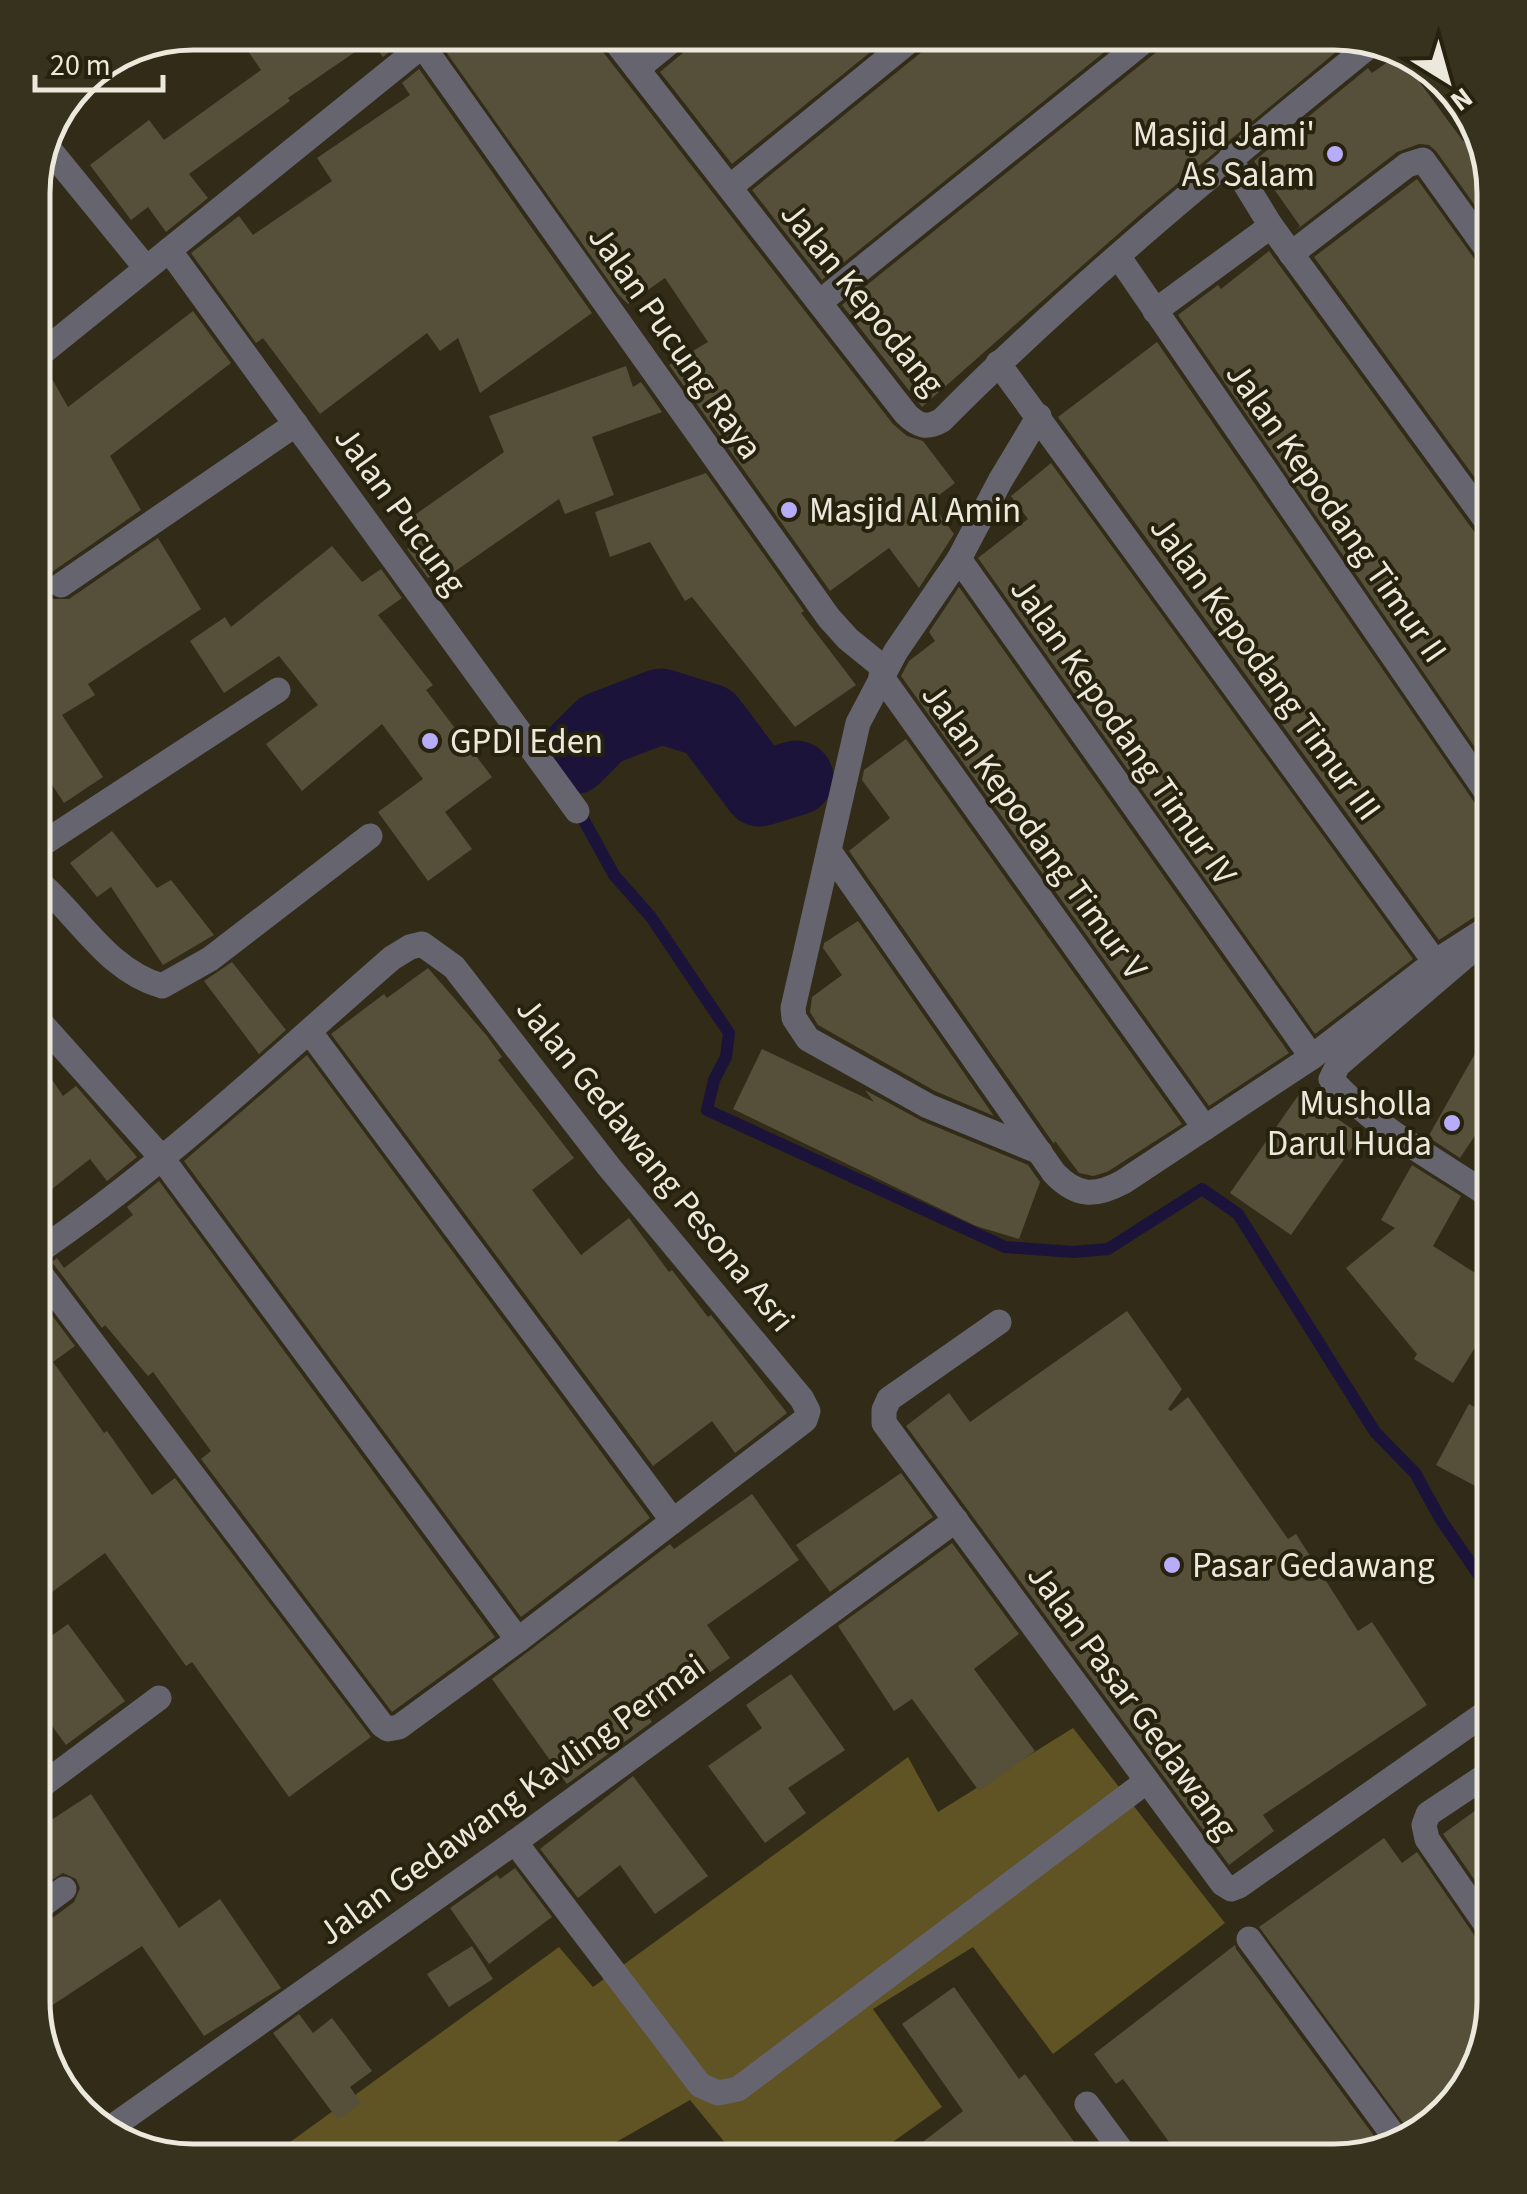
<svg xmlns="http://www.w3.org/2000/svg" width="1527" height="2194" viewBox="0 0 1527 2194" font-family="'Source Sans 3',sans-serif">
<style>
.green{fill:#605324}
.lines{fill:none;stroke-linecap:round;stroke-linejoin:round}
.stream{stroke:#1c133a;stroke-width:12}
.river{stroke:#1c133a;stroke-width:75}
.building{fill:#56503b}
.minor{stroke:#66656f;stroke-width:25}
.poi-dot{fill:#b6acf8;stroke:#27220e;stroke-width:4}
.labels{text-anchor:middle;stroke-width:8;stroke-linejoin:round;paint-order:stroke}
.poi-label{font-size:35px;fill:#ece9dc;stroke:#27220e;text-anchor:start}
.street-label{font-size:35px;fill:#ece9dc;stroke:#27220e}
.rim{fill:none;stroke:#ece9dc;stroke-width:5}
</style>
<rect width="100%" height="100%" fill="#312b17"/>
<!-- green -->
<polygon class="green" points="1073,1728 1225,1923 1053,2054 973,1947 873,2009 942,2107 866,2161 740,2161 690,2100 583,2161 264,2161 559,1947 593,1987 908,1757 938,1812"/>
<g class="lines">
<!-- stream -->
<polyline class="stream" points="573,757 570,795 614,875 651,917 729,1033 726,1057 714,1080 707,1110 1005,1247 1073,1252 1108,1249 1202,1189 1238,1214 1375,1432 1415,1473 1441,1520 1494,1597"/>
<!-- river -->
<polyline class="river" points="573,757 601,729 661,706 709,721 760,789 796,778"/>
</g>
<!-- building -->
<g class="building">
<polygon points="235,32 412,33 383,57 371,41 288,98 290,101 189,174 208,198 166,232 148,207 131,220 90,165 149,120 164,140 261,70"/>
<polygon points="454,33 593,33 596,43 893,424 907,436 923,441 955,483 930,502 954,534 919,588 889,548 830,591 669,365 708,342 665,278 628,304 618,294 444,49 453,40"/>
<polygon points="697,33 894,33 732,164 660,72 691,46"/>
<polygon points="935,33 1128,33 822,280 752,190 929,46"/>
<polygon points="1170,33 1341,33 1348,42 1142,213 922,407 842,305 1164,46"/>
<polygon points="1399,54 1463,141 1478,130 1494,193 1494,232 1436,151 1429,145 1419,144 1397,152 1295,231 1300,226 1254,161 1368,68 1372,73"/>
<polygon points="419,69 592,313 480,393 458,338 440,351 427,333 320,414 263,338 256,343 191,253 239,216 253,235 332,181 317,158 410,95 402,83"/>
<polygon points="1417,179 1481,268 1494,275 1494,504 1314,257"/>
<polygon points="1269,251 1481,541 1494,547 1494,775 1178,315 1218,285 1221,289"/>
<polygon points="193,311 231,363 110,456 141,510 52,572 45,585 53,599 69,599 158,538 201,609 88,684 95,695 62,715 103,777 64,803 33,756 33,376 47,370 68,407"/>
<polygon points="1157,342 1481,812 1494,819 1494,908 1485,910 1439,940 1058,417"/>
<polygon points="626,366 633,387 641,382 662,412 592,437 614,495 565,514 559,499 441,581 435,573 428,578 407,549 415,543 402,524 504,452 489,416"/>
<polygon points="1051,463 1413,959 1315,1034 978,558 1028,519 1011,496"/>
<polygon points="706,473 804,611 801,613 856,685 795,727 692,597 685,601 650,542 610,557 595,512"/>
<polygon points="332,546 362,582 381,569 402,598 378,615 433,685 426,690 492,777 445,812 472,849 428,881 378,812 423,779 382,724 302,791 266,744 318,705 279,656 224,693 190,641 225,617 231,627"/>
<polygon points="959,587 1289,1053 1209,1106 901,676 909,661 935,641 929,632"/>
<polygon points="906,739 1182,1124 1107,1172 1093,1176 1079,1173 1055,1141 1054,1144 849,851 890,818 862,780 864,770"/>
<polygon points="112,831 157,888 171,880 214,935 163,965 111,887 97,897 70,863"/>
<polygon points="858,921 994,1116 935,1091 818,1025 810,1012 812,997 842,975 823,948 824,943"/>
<polygon points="232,962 286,1030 259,1054 204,981"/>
<polygon points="428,968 487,1036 502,1057 498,1060 574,1158 532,1190 581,1255 629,1218 669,1272 672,1270 708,1317 711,1315 787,1413 735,1453 712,1421 653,1466 331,1034 384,994 387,998"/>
<polygon points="1494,1020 1494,1107 1460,1158 1428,1137"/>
<polygon points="762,1049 874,1102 865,1090 922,1121 1028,1165 1040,1182 1019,1239 976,1226 733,1109"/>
<polygon points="33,1051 63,1096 76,1086 137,1157 107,1181 90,1159 33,1204"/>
<polygon points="307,1055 650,1518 521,1617 184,1161"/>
<polygon points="1300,1093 1361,1135 1291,1235 1230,1193"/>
<polygon points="1412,1165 1461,1196 1433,1246 1494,1285 1494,1317 1453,1383 1414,1359 1417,1354 1346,1268 1395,1228 1381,1220"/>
<polygon points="159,1181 495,1637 392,1712 201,1459 211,1451 153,1372 148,1376 105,1325 102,1328 52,1262 57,1258 64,1268 133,1215 127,1207"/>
<polygon points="33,1290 75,1346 53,1362 104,1433 107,1431 152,1495 175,1478 371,1737 289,1797 192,1662 186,1666 105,1553 33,1606"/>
<polygon points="1127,1311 1182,1389 1168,1409 1171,1411 1188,1397 1288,1539 1296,1534 1358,1631 1372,1622 1427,1705 1263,1815 1274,1831 1229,1865 906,1426 949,1393 970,1422"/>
<polygon points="1469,1404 1494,1417 1494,1496 1436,1465"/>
<polygon points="901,1473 933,1517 830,1592 796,1545"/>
<polygon points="752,1494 799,1560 707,1625 730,1658 648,1716 652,1722 567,1784 492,1679 670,1544 674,1549"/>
<polygon points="952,1543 1019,1634 974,1669 1035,1751 979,1791 912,1699 894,1711 838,1626"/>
<polygon points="68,1624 125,1701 66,1745 33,1700 33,1649"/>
<polygon points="791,1674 845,1750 788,1788 806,1813 765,1843 708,1766 762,1728 746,1705"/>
<polygon points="633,1776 708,1876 655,1914 620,1865 578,1898 540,1849"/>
<polygon points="91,1794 179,1928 220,1899 281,1988 204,2036 142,1946 36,2016 32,2001 33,1928 43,1925 74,1902 80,1888 76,1879 63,1873 33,1892 33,1832"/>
<polygon points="1494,1797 1494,1908 1443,1834"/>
<polygon points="1384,1838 1402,1863 1417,1852 1481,1945 1494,1952 1494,2002 1473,2081 1415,2139 1259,1927"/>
<polygon points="515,1868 552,1917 489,1964 450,1908 497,1875 500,1879"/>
<polygon points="1235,1945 1236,1949 1383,2148 1335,2162 1183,2161 1123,2079 1116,2084 1094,2054"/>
<polygon points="472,1946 493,1979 449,2007 427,1974"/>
<polygon points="954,1987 1019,2079 1025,2074 1088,2161 898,2161 963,2111 902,2024"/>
<polygon points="299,2014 313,2033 332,2018 372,2071 350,2087 361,2103 338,2120 273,2033"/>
</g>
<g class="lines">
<!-- minor -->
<g class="minor">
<path d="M609,33L906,414C918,426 927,429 942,420C1077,284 1225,163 1374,42"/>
<polyline points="422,45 829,618 848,639 885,669"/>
<polyline points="637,69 681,33"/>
<polyline points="49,149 146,268"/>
<polyline points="1230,159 1271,226 1494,531"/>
<polyline points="730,187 919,33"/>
<polyline points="169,250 577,811"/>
<polyline points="1291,254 1407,165 1423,160 1494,259"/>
<polyline points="1118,256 1494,803"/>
<polyline points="820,302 1154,33"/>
<polyline points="1155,311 1271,226"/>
<polyline points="33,360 438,33"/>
<polyline points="998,363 1435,962"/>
<polyline points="1039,416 1000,481 959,559 896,651 858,723 793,1008 794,1018 808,1039 928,1106 1040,1152"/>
<polyline points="959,559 1312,1057"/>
<polyline points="61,585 296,424"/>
<polyline points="881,676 1205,1128"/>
<polyline points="33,850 278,690"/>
<path d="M829,851L1054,1173C1077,1197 1095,1197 1123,1182L1312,1057L1435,962L1494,924"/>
<path d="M33,877C77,912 105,970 162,986L210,959L370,836"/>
<path d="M1469,953L1338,1065L1331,1079C1374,1128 1440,1162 1494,1199"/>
<polyline points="33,1014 161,1157 518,1640 673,1521"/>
<path d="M33,1255C158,1171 278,1057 392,958L410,947L422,944L454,967L609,1167L802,1399L808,1411L805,1420L673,1521L309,1031"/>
<polyline points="33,1264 382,1725 388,1729 399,1727 518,1640"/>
<polyline points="999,1322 889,1399 884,1410 884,1423 1223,1884 1231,1889 1239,1886 1494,1707"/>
<polyline points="33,1792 159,1698"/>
<polyline points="515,1842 700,2085 718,2093 738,2089 1147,1781"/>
<polyline points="33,1912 64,1889"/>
<polyline points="1494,1936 1427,1839 1424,1825 1428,1814 1494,1770"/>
<polyline points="1249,1939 1400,2144"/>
<polyline points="1087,2104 1129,2161"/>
<polyline points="105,2132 515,1842 956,1520"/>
</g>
</g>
<!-- markers -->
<g class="poi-dot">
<circle cx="1335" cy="154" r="10"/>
<circle cx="789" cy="510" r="10"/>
<circle cx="430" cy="741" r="10"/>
<circle cx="1452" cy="1123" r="10"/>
<circle cx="1172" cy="1565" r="10"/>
</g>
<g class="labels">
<!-- poi labels -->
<g class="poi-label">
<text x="1315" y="146" text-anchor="end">Masjid Jami'<tspan x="1315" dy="40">As Salam</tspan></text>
<text x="809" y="522">Masjid Al Amin</text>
<text x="450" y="753">GPDI Eden</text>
<text x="1432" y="1115" text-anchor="end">Musholla<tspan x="1432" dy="40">Darul Huda</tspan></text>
<text x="1192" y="1577">Pasar Gedawang</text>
</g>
<!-- street labels -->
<g class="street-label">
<text transform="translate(863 298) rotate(51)" y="12">Jalan Kepodang</text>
<text transform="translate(676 342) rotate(55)" y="12">Jalan Pucung Raya</text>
<text transform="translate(401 510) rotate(54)" y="12">Jalan Pucung</text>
<text transform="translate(1337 512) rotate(55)" y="12">Jalan Kepodang Timur II</text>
<text transform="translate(1266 668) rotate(54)" y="12">Jalan Kepodang Timur III</text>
<text transform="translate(1124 731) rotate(55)" y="12">Jalan Kepodang Timur IV</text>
<text transform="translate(1035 831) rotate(54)" y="12">Jalan Kepodang Timur V</text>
<text transform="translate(656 1164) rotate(51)" y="12">Jalan Gedawang Pesona Asri</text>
<text transform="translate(1133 1701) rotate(54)" y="12">Jalan Pasar Gedawang</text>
<text transform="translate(511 1799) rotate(-36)" y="12">Jalan Gedawang Kavling Permai</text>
</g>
</g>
<!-- crop -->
<path d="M0 0H1527V2194H0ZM193 50H1334A143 143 0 0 1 1477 193V2001A143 143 0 0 1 1334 2144H193A143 143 0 0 1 50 2001V193A143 143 0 0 1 193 50Z" fill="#37321e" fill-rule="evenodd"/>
<path class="rim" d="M193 50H1334A143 143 0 0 1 1477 193V2001A143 143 0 0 1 1334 2144H193A143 143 0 0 1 50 2001V193A143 143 0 0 1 193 50Z"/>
<!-- north arrow -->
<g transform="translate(1447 80) rotate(143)" stroke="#27220e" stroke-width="8" paint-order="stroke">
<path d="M0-8L18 38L0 25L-18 38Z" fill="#ece9dc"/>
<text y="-15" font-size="28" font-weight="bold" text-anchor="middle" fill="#ece9dc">N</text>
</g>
<!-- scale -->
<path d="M35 75v15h128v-15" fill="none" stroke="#ece9dc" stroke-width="5"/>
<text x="50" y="75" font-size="30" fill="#ece9dc" stroke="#27220e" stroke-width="8" paint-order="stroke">20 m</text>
</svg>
